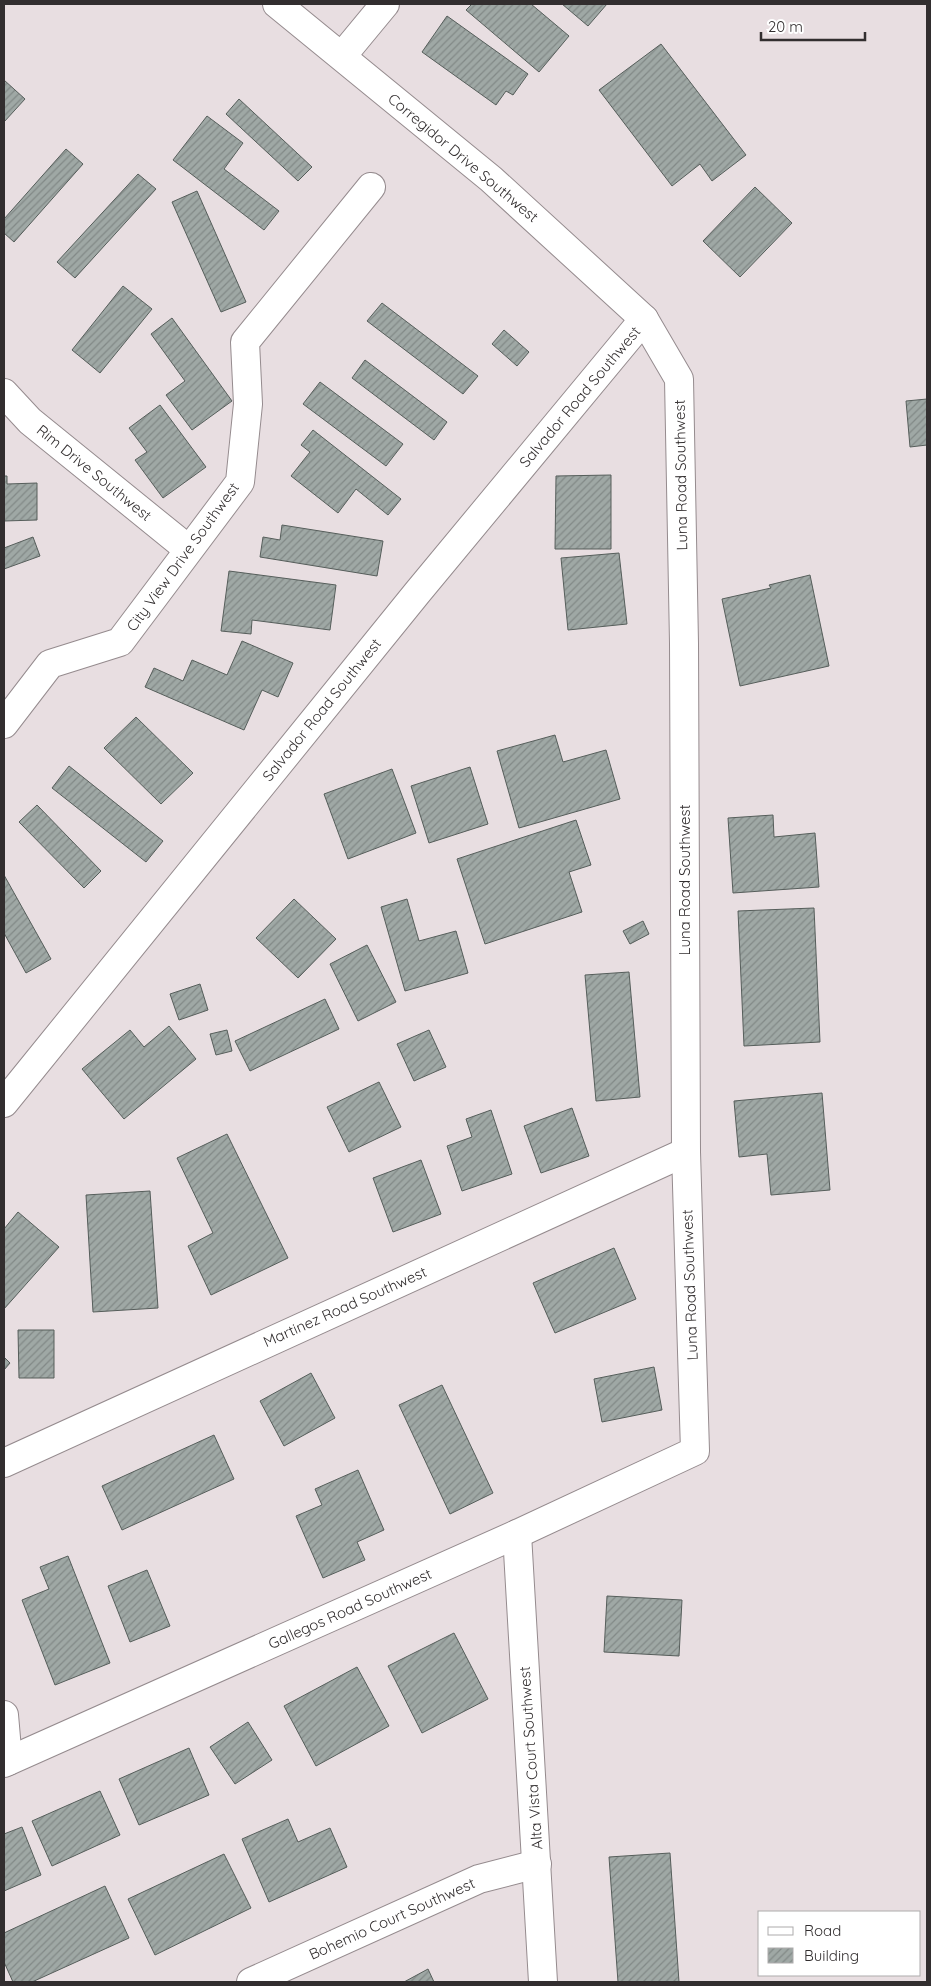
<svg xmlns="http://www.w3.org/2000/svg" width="931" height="1986" viewBox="0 0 931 1986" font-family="Quicksand,sans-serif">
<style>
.building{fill:url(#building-hatch);stroke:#565e5b}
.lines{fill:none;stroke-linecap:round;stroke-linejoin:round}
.minor-casing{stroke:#958b8e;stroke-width:30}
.minor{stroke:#fff;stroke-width:28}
.labels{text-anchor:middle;stroke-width:4;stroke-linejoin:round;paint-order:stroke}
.street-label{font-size:15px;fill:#322e2f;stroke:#fff}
</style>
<defs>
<pattern id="building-hatch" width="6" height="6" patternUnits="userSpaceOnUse" patternTransform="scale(1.25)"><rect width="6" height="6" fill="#9fa8a5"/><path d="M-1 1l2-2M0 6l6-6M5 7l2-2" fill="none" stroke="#828987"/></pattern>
</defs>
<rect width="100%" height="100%" fill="#e8dee1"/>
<!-- building -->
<g class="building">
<polygon points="472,4 531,4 569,36 539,72 466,10"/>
<polygon points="562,4 607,4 588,26"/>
<polygon points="447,16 528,74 513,95 506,91 496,105 422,52"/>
<polygon points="661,44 746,155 712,181 700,164 672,186 599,90"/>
<polygon points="4,80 25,99 4,122"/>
<polygon points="239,99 312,167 298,181 226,114"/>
<polygon points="207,116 243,143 224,169 279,211 264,230 173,160"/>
<polygon points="66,149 83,164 14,242 4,233 4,219"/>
<polygon points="138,174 156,189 75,278 57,262"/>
<polygon points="755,187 792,223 740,277 703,241"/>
<polygon points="197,191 246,302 221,312 172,202"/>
<polygon points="123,286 152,309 100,373 72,350"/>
<polygon points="382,303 478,376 463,394 367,321"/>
<polygon points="172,318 232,401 192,430 166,395 185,381 151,334"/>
<polygon points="504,330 529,352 517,366 492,344"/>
<polygon points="365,360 447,422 434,440 352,378"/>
<polygon points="320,382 403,444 386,466 303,404"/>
<polygon points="927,399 927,445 910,447 906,401"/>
<polygon points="160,405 206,467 163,498 135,460 147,452 129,428"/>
<polygon points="313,430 401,499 388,515 356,489 338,513 291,476 310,452 301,445"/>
<polygon points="611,475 611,549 555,549 556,476"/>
<polygon points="4,476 7,476 7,484 37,483 37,520 4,521"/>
<polygon points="282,525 383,541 377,576 260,557 263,537 280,540"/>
<polygon points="33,537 40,556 4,569 4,548"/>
<polygon points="619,553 627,624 568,630 561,558"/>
<polygon points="229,571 336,585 330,630 252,620 251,634 221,631"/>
<polygon points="810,575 829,666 740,686 722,599 771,588 769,585"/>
<polygon points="242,641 293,663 278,697 262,690 244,730 145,687 154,668 183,681 192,660 227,675"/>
<polygon points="136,717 193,773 161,804 104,748"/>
<polygon points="555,735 563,762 606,750 620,799 519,828 497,751"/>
<polygon points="69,766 163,841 146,862 52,788"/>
<polygon points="470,767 488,824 429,843 411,786"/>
<polygon points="392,769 416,833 348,859 324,794"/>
<polygon points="37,805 101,871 84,888 19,822"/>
<polygon points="773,815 774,837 815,833 819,887 733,893 728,818"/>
<polygon points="576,820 591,865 569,872 582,912 485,944 457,859"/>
<polygon points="4,875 51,959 26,973 4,933"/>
<polygon points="294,899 336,939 298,978 256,938"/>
<polygon points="407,899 419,941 456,931 468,973 405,991 381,907"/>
<polygon points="814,908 820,1042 744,1046 738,911"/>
<polygon points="643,921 649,934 630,944 623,931"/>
<polygon points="367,945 396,1002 358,1021 330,964"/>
<polygon points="629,972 640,1097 596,1101 585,975"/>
<polygon points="200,984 208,1010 179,1020 170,994"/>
<polygon points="325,999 339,1029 250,1071 235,1041"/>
<polygon points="169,1026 196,1059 124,1119 82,1069 130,1030 144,1047"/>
<polygon points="227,1030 232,1051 216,1055 210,1034"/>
<polygon points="429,1030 446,1067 414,1081 397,1044"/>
<polygon points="379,1082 401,1127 349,1152 327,1107"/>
<polygon points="822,1093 830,1190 771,1195 767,1154 739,1157 734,1101"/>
<polygon points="572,1108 589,1156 541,1173 524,1126"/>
<polygon points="491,1110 512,1174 462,1191 447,1146 472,1137 466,1119"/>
<polygon points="227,1134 288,1258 211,1295 188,1246 213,1233 177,1158"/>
<polygon points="421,1160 441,1214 393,1232 373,1178"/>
<polygon points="150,1191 158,1308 93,1312 86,1195"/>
<polygon points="18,1212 59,1247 4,1309 4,1229"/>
<polygon points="614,1248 636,1299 555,1333 533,1283"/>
<polygon points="18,1330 54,1330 54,1378 19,1378"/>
<polygon points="4,1357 10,1363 4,1370"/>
<polygon points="654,1367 662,1410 602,1422 594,1379"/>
<polygon points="311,1373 335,1418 284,1446 260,1401"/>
<polygon points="442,1385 493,1493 450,1514 399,1405"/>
<polygon points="214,1435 234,1479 122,1530 102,1486"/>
<polygon points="358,1470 384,1530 357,1542 365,1560 323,1578 296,1516 322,1505 315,1489"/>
<polygon points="68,1556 110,1663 55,1685 22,1600 49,1589 40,1567"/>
<polygon points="147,1570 170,1626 130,1642 108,1586"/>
<polygon points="607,1596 682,1600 679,1656 604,1652"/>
<polygon points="454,1633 488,1699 422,1733 388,1666"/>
<polygon points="357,1667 389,1726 316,1766 284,1706"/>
<polygon points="248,1722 272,1760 235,1784 210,1747"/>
<polygon points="189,1748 209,1795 139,1825 119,1779"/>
<polygon points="100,1791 120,1835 52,1866 32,1821"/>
<polygon points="288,1819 298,1842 330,1828 347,1867 269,1902 242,1839"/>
<polygon points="22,1827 41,1875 4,1891 4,1834"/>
<polygon points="670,1853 679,1982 618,1982 609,1857"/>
<polygon points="224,1854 251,1908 155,1955 128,1899"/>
<polygon points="105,1886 129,1938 32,1982 13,1982 4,1962 4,1933"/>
<polygon points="428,1969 434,1982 404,1982"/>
</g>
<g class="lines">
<defs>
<g id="minor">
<polyline points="342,56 385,4"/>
<polyline points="4,393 30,421 188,549"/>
<polyline points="4,724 50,664 120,642 240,482 248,404 245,342 371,187"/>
<polyline points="4,1103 417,593 644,319"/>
<polyline points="4,1463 686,1152"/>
<polyline points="517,1534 543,1982"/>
<polyline points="4,1715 8,1761"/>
<polyline points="4,1763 517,1534 695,1451 686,1152 684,643 679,379 644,319 491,179 277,4"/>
<polyline points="251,1982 479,1879 537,1864"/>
</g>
</defs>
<!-- minor casing -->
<use href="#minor" class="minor-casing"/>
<!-- minor -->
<use href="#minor" class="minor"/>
</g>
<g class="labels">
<!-- street labels -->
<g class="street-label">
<text transform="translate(463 158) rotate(40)" y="5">Corregidor Drive Southwest</text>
<text transform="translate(580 397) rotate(-50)" y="5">Salvador Road Southwest</text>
<text transform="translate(94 473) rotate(39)" y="5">Rim Drive Southwest</text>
<text transform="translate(681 475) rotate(-91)" y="5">Luna Road Southwest</text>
<text transform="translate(183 557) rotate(-54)" y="5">City View Drive Southwest</text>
<text transform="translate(322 710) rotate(-51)" y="5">Salvador Road Southwest</text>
<text transform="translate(685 880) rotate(-90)" y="5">Luna Road Southwest</text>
<text transform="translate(690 1285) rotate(-92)" y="5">Luna Road Southwest</text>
<text transform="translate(345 1307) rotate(-24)" y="5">Martinez Road Southwest</text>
<text transform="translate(350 1609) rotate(-24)" y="5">Gallegos Road Southwest</text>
<text transform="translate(531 1758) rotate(-94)" y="5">Alta Vista Court Southwest</text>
<text transform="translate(392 1919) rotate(-24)" y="5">Bohemio Court Southwest</text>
</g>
</g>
<!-- border -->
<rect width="931" height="1986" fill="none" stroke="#322e2f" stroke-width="10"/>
<!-- legend -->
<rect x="758" y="1911" width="162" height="65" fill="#ffffff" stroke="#adabac"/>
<rect x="768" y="1927" width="25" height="8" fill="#ffffff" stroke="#adabac"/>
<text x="804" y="1936" font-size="15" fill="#322e2f">Road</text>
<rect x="768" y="1948" width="25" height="15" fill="url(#building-hatch)" stroke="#adabac"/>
<text x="804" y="1961" font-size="15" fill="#322e2f">Building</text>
<!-- scale -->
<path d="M761 32v8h104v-8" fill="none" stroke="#322e2f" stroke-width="2.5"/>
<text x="768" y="32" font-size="15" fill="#322e2f" stroke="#ffffff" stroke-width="4" paint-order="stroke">20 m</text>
</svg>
